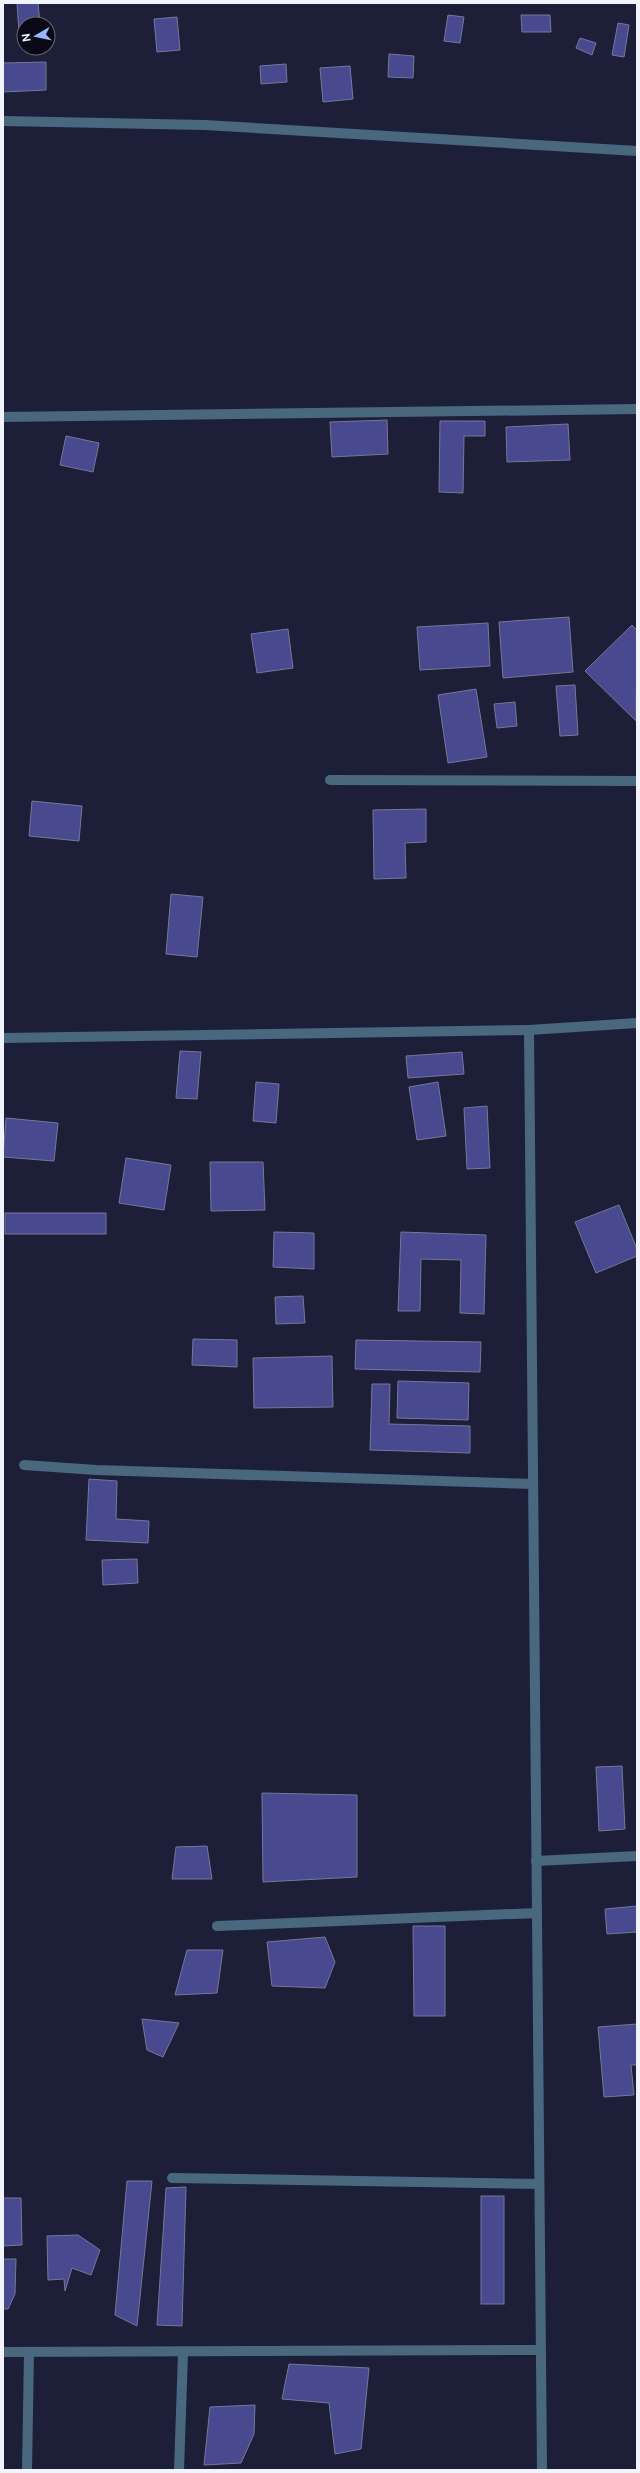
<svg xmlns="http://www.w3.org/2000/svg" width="640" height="2473" viewBox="0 0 640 2473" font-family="'Public Sans',sans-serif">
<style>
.building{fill:#48498f;stroke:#757897}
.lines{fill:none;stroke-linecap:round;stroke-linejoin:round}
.minor{stroke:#49687e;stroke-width:10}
</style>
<rect width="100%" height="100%" fill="#1d1f38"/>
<!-- building -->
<g class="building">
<polygon points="17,3 38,3 40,24 24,24 24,32 19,33"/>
<polygon points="448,15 464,17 460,43 444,41"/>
<polygon points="521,15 550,15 551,32 522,32"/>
<polygon points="177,17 180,50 157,52 154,19"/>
<polygon points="618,23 629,25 624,57 612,55"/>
<polygon points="580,38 596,43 592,55 576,48"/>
<polygon points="389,54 414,56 413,78 388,77"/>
<polygon points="46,62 46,90 3,92 3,63"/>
<polygon points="286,64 287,82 261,84 260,66"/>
<polygon points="350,66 353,99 323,102 320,68"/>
<polygon points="387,420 388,454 332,457 330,422"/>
<polygon points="440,421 485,421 485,436 464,436 463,493 439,492"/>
<polygon points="568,424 570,460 507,462 506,427"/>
<polygon points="66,436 99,443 93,472 60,465"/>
<polygon points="569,617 573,672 503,678 499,622"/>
<polygon points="488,623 490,666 420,670 417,627"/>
<polygon points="632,625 637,630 636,721 585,671"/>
<polygon points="288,629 293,668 257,673 251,634"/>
<polygon points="575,685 578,735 560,736 556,686"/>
<polygon points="476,689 487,757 448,763 438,695"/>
<polygon points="515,702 517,726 497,728 494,704"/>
<polygon points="32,801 82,806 79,841 29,836"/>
<polygon points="426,809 426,842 405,843 406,878 374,879 373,810"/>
<polygon points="171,894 203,897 197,957 166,954"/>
<polygon points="180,1051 201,1052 197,1099 176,1098"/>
<polygon points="462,1052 464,1074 408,1078 406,1056"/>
<polygon points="256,1082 279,1084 276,1123 253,1121"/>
<polygon points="438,1082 446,1136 417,1140 409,1087"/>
<polygon points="487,1106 490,1168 467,1169 464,1108"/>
<polygon points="6,1118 58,1123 54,1161 3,1157"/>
<polygon points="126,1158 171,1165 164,1210 119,1203"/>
<polygon points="210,1162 263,1162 265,1210 211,1211"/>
<polygon points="619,1205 637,1249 637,1256 596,1273 575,1222"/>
<rect x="5" y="1213" width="101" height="21"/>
<polygon points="274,1232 314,1233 314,1269 273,1267"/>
<polygon points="401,1232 486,1235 484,1314 460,1313 461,1260 421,1259 420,1311 398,1311"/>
<polygon points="303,1296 305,1323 276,1324 275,1297"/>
<polygon points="193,1339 237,1340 237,1367 192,1365"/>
<polygon points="356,1340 481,1342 480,1372 355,1369"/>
<polygon points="332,1356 333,1407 254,1408 253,1358"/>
<polygon points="398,1381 469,1383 468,1420 397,1418"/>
<polygon points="372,1384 390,1384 389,1424 470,1426 470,1453 370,1450"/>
<polygon points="89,1479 117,1481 116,1519 149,1521 148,1543 86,1540"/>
<polygon points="137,1559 138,1583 103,1585 102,1560"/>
<polygon points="622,1766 625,1829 599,1831 596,1767"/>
<polygon points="262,1793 357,1795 357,1877 263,1882"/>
<polygon points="207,1846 212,1879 172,1879 176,1847"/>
<polygon points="637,1906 637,1932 607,1934 605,1909"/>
<polygon points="413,1926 445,1926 445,2016 414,2016"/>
<polygon points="325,1937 335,1962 325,1988 272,1986 267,1942"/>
<polygon points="187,1950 223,1950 217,1993 175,1995"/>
<polygon points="142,2019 179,2023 163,2057 147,2050"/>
<polygon points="637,2024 637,2065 631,2065 634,2095 604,2097 598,2027"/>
<polygon points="127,2181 152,2181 137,2326 115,2315"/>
<polygon points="186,2187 182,2326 157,2325 166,2188"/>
<rect x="481" y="2196" width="23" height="108"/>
<polygon points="3,2198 21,2198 22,2245 3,2246"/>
<polygon points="78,2235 100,2250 91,2275 72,2268 65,2291 64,2279 48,2280 47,2236"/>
<polygon points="3,2259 16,2259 15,2294 8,2309 3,2309"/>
<polygon points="289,2364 369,2368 361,2449 335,2454 329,2403 282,2399"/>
<polygon points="255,2405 254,2434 241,2463 204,2465 210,2407"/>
</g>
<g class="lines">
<!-- minor -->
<g class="minor">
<polyline points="3,121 205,125 637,151"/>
<polyline points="3,417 637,409"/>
<polyline points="330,780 637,781"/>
<polyline points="3,1038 529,1030"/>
<polyline points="24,1465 96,1470 533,1484"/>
<polyline points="536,1861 637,1856"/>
<polyline points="217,1926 537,1913"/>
<polyline points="172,2178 539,2184"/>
<polyline points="3,2352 540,2350"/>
<polyline points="27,2470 29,2352"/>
<polyline points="179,2470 183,2353"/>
<polyline points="542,2470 529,1030 637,1023"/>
</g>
</g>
<!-- border -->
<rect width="640" height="2473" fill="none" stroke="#f1f3fd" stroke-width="8"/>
<!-- north arrow -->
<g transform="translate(36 36) rotate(261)"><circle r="19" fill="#090a15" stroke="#666772"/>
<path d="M0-3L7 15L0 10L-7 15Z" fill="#99b5fd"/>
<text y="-6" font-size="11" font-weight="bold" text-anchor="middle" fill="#f1f3fd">N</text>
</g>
</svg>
